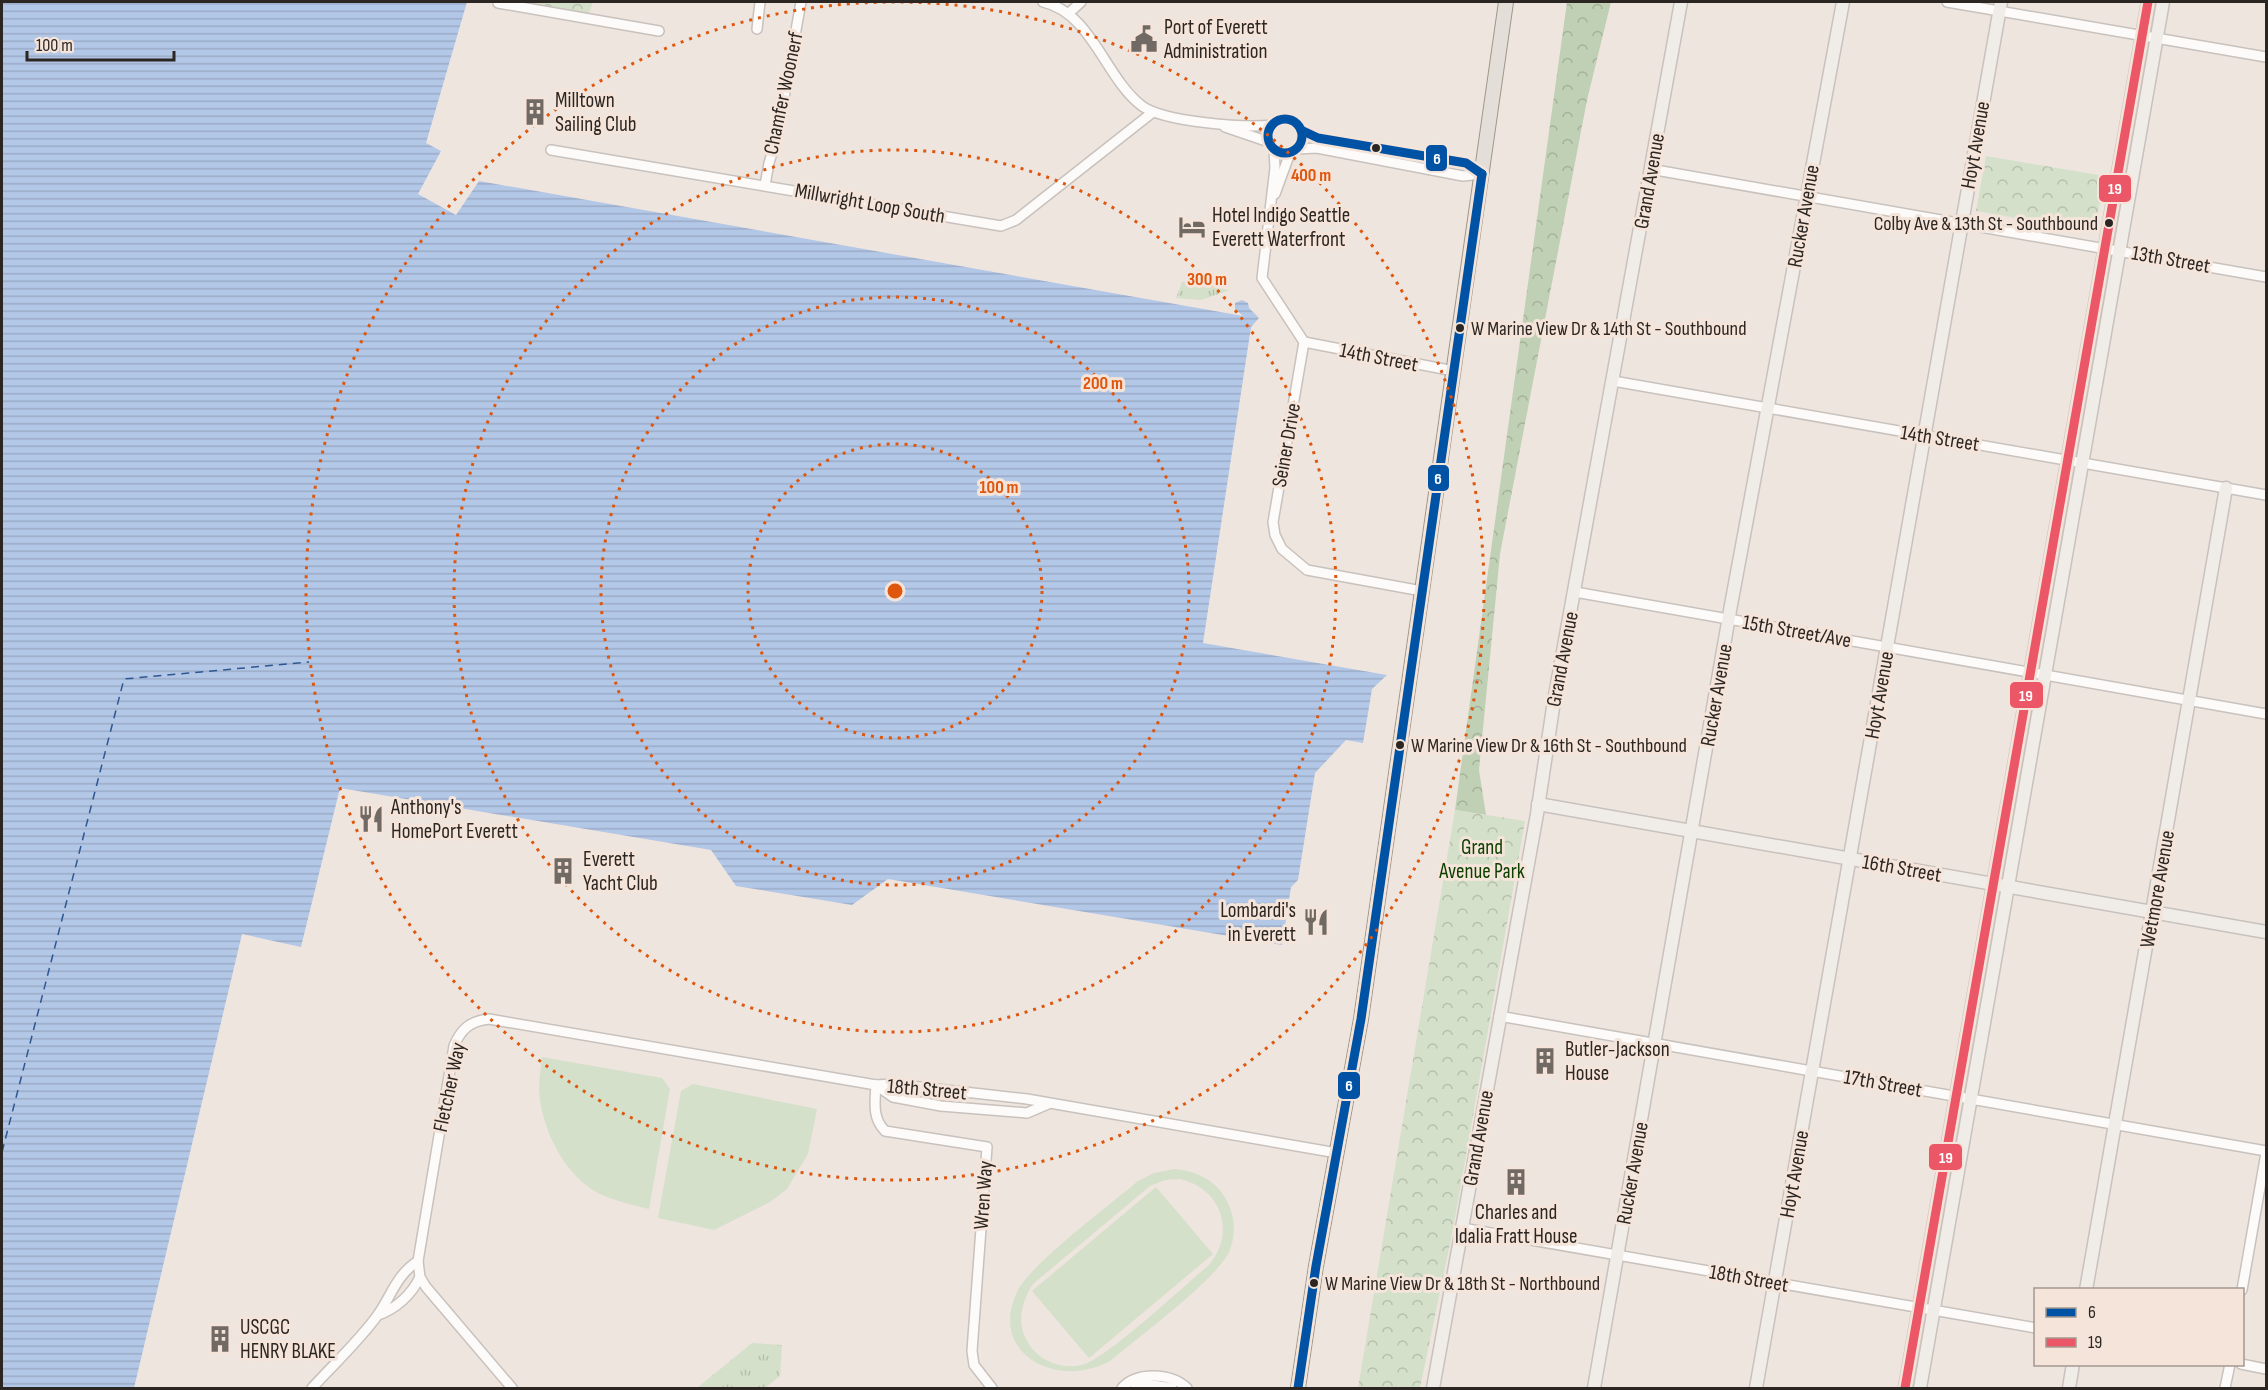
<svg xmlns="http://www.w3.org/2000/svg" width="2268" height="1390" viewBox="0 0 2268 1390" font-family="'Sofia Sans Condensed',sans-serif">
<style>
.grass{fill:url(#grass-tufts)}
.forest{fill:url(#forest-crowns)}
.park{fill:url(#park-crowns)}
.pitch{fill:#d4e0ca;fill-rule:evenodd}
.water{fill:url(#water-rules)}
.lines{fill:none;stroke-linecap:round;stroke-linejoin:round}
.ferry{stroke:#2e5791;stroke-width:1.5;stroke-dasharray:8 6;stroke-linecap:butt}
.street-casing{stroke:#c8c1bc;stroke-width:12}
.secondary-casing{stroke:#c8c1bc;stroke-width:15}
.primary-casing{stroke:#a19789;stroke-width:16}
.street{stroke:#fcfbfa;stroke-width:9}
.secondary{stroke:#f0ede8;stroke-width:12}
.primary{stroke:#e3ded7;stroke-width:14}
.bus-1-casing{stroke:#f4e4d9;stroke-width:14}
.bus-2-casing{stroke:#f4e4d9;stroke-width:14}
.bus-1{stroke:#0053a4;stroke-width:9}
.bus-2{stroke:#ec5767;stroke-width:9}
.ring{fill:none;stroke:#df560d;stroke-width:3;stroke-dasharray:3 6}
.bus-dot{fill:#2c2622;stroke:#f4e4d9;stroke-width:2}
.labels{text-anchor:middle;stroke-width:6;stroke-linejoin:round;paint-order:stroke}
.bus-label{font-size:20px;fill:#2c2622;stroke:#f4e4d9;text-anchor:start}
.poi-label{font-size:21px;fill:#2c2622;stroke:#f4e4d9;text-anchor:start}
.street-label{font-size:21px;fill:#2c2622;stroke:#f4e4d9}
.park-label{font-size:21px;fill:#0d4000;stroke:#f4e4d9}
.centre{fill:#df560d;stroke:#f4e4d9;stroke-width:3}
.ring-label{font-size:18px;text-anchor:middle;font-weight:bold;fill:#df560d;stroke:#f4e4d9;stroke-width:6;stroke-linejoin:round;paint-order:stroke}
.line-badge{stroke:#f4e4d9;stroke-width:2}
.badge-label{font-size:16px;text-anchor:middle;font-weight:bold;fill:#fff}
</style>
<defs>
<pattern id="grass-tufts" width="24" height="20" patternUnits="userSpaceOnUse" patternTransform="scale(1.5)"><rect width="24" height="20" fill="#d4e0ca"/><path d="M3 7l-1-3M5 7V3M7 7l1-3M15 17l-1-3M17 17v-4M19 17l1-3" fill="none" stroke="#b6c0ad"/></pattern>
<pattern id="forest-crowns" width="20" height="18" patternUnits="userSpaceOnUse" patternTransform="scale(1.5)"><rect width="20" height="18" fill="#bfd0b4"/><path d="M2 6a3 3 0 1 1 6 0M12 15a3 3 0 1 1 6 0" fill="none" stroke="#a4b29a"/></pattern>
<pattern id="park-crowns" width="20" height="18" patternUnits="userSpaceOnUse" patternTransform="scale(1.5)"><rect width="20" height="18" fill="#d4e0ca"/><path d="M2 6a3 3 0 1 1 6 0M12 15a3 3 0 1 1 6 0" fill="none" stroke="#b6c0ad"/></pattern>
<pattern id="water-rules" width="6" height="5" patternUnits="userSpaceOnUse" patternTransform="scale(1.5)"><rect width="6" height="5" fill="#b3c7e7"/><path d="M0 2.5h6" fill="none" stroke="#9aabc6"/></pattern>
</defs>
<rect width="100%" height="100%" fill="#eee5df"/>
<!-- grass -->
<g class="grass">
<polygon points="1194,280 1210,281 1216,288 1230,290 1201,300 1176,298 1182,282"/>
<polygon points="752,1343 782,1345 780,1376 765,1388 697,1388"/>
</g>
<!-- forest -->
<polygon class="forest" points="1567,2 1611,2 1587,100 1500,554 1479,770 1486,815 1455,810"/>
<!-- park -->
<g class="park">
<polygon points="510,2 593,2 588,15"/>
<polygon points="1986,156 2104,176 2095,232 1976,211"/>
<polygon points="1455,810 1525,821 1453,1229 1420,1388 1358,1388"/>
</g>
<!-- pitch -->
<g class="pitch">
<path d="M542,1057L662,1078L670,1089L649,1209C633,1205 615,1201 600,1194C564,1176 541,1128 539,1090C539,1079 541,1068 542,1057Z"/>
<polygon points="693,1084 817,1109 808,1154 787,1189 770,1202 714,1230 658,1218 681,1091"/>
<path d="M1175,1169C1197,1171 1217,1181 1227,1201C1235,1216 1236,1233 1230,1250C1220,1277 1136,1339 1110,1361C1057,1390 988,1354 1017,1292C1029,1265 1111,1204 1138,1181L1154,1173ZM1180,1179C1222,1189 1236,1232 1209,1265C1186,1284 1105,1360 1082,1365C1061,1370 1037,1360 1027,1341C1016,1322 1022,1301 1033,1284L1150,1186L1165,1180Z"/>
<polygon points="1156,1187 1213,1254 1089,1358 1032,1291"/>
</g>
<!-- water -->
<polygon class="water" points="2,2 467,2 426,143 441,151 418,194 456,215 479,181 1243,316 1235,309 1235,303 1242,300 1248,303 1249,308 1259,318 1251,327 1203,643 1387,675 1372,689 1363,743 1346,740 1315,773 1298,880 1291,887 1282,945 888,879 852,905 736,886 711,850 340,788 301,947 242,934 134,1388 2,1388"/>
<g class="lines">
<!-- ferry -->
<polyline class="ferry" points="2,1152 124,679 309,662"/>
<defs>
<g id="street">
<path d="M1043,2C1092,13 1105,78 1142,106C1164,122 1245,128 1272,125"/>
<polyline points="1947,2 2266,57"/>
<polyline points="498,3 659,31"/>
<polyline points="1069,13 1081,2"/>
<polyline points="757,29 760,2"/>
<circle cx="1285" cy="136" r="17"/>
<polyline points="1225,127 1269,142"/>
<polyline points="1301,130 1318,138 1466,163 1482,174"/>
<polyline points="1274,149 1275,168 1262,278 1304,342 1273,522 1275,535 1282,549 1307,570 1422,591"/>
<polyline points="1297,149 1317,148 1463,176 1482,174"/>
<polyline points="551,150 1001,226 1016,220 1153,112"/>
<polyline points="1650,169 2266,277"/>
<polyline points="765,185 769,163 777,137 801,2"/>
<polyline points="1275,194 1290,153"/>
<polyline points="1304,342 1454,371"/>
<polyline points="1613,381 2266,495"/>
<polyline points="1575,592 2266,714"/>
<polyline points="1499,1016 2266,1151"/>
<path d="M876,1085C875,1102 872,1118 885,1131L987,1147L972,1351L974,1365L992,1388"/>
<polyline points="876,1085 893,1097 941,1106 1027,1113 1048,1104"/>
<polyline points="1462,1228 2036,1328"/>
<polyline points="2242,1290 2266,1153"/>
<path d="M378,1315C396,1309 412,1294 420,1277"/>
<polyline points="2241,1364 2266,1369"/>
<path d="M312,1388C333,1365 358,1342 377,1316C391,1297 396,1275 418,1261"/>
<path d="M512,1388L426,1287L420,1277L418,1261L454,1046C461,1029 470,1021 489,1019L876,1085L893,1084L1027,1099L1337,1153"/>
<path d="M1122,1388C1137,1371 1171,1373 1187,1388"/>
<polyline points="1135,1388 1146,1384 1172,1388"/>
<polyline points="2225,1388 2230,1364"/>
</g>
<g id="secondary">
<polyline points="1538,804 2266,932"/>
<polyline points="2086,1290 2226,488"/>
<polyline points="1433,1388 1537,814 1554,701 1681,2"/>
<polyline points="1594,1388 1731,605 1843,2"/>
<polyline points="1756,1388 2001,2"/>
<polyline points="1905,1388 2148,2"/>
<polyline points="1920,1388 2163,2"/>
<polyline points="2069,1388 2073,1364"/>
</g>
<polyline id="primary" points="1298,1388 1316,1266 1361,1019 1506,2"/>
</defs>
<!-- street casing -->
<use href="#street" class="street-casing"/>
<!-- secondary casing -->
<use href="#secondary" class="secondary-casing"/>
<!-- primary casing -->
<use href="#primary" class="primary-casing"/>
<!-- street -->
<use href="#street" class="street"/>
<!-- secondary -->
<use href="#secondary" class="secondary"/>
<!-- primary -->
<use href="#primary" class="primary"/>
<defs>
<g id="bus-1">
<circle cx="1285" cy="136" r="17"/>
<polyline points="1301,130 1318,138 1466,163 1482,174"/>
<polyline points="1298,1388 1316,1266 1361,1019 1482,174"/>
</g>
<polyline id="bus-2" points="1905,1388 2148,2"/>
</defs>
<!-- bus-1 casing -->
<use href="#bus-1" class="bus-1-casing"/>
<!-- bus-2 casing -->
<use href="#bus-2" class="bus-2-casing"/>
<!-- bus-1 -->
<use href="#bus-1" class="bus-1"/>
<!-- bus-2 -->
<use href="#bus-2" class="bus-2"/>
</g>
<!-- distance rings -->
<g class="ring">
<circle cx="895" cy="591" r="147"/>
<circle cx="895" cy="591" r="294"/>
<circle cx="895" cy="591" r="441"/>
<circle cx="895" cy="591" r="589"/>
</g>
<!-- icons -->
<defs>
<symbol id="civic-bare" viewBox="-9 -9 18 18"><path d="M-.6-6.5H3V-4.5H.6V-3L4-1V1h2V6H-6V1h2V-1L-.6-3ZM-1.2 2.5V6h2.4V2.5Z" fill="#706964" stroke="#f4e4d9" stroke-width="2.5" paint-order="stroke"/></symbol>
<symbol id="building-bare" viewBox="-9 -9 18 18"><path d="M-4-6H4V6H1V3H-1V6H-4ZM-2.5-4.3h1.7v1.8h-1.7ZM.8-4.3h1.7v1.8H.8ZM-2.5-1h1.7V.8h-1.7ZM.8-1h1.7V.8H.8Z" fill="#706964" stroke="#f4e4d9" stroke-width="2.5" paint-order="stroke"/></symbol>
<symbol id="hotel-bare" viewBox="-9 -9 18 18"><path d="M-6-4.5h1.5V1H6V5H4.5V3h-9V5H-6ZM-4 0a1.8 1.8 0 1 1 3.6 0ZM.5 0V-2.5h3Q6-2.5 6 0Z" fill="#706964" stroke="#f4e4d9" stroke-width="2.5" paint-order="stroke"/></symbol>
<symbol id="restaurant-bare" viewBox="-9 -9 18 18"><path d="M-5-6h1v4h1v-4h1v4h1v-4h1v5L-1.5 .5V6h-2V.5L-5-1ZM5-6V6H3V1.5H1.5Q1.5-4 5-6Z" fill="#706964" stroke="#f4e4d9" stroke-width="2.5" paint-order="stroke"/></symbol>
</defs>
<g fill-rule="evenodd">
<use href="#civic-bare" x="1125" y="20" width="38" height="38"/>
<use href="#building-bare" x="516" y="93" width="38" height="38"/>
<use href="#hotel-bare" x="1173" y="208" width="38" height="38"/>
<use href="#restaurant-bare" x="352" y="800" width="38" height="38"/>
<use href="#building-bare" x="544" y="852" width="38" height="38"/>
<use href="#restaurant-bare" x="1297" y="903" width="38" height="38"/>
<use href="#building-bare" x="1526" y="1042" width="38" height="38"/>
<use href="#building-bare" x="1497" y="1163" width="38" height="38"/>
<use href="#building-bare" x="201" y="1320" width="38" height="38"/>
</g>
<!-- markers -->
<g class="bus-dot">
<circle cx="1376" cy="148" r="5"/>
<circle cx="2109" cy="223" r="5"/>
<circle cx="1460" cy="328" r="5"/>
<circle cx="1400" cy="745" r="5"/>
<circle cx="1314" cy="1283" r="5"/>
</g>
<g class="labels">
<!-- bus labels -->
<g class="bus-label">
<text x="2098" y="230" text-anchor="end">Colby Ave &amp; 13th St - Southbound</text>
<text x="1471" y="335">W Marine View Dr &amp; 14th St - Southbound</text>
<text x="1411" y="752">W Marine View Dr &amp; 16th St - Southbound</text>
<text x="1325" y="1290">W Marine View Dr &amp; 18th St - Northbound</text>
</g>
<!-- poi labels -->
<g class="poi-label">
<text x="1164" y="34">Port of Everett<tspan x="1164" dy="24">Administration</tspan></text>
<text x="555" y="107">Milltown<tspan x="555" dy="24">Sailing Club</tspan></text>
<text x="1212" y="222">Hotel Indigo Seattle<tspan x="1212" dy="24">Everett Waterfront</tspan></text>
<text x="391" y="814">Anthony's<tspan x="391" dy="24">HomePort Everett</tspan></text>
<text x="583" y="866">Everett<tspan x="583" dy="24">Yacht Club</tspan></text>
<text x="1296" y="917" text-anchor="end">Lombardi's<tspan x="1296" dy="24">in Everett</tspan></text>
<text x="1565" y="1056">Butler-Jackson<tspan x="1565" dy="24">House</tspan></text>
<text x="1516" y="1219" text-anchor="middle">Charles and<tspan x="1516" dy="24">Idalia Fratt House</tspan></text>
<text x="240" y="1334">USCGC<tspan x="240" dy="24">HENRY BLAKE</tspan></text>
</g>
<!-- street labels -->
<g class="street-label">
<text transform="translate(783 93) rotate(-78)" y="7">Chamfer Woonerf</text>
<text transform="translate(1975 145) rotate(-80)" y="7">Hoyt Avenue</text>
<text transform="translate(1649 181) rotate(-80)" y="7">Grand Avenue</text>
<text transform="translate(870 203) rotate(10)" y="7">Millwright Loop South</text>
<text transform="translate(1803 216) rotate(-80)" y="7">Rucker Avenue</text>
<text transform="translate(2171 259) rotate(10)" y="7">13th Street</text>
<text transform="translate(1379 357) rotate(11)" y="7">14th Street</text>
<text transform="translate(1940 438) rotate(9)" y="7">14th Street</text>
<text transform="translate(1286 445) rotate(-80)" y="7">Seiner Drive</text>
<text transform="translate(1797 631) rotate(10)" y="7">15th Street/Ave</text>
<text transform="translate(1562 659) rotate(-79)" y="7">Grand Avenue</text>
<text transform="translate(1716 695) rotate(-80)" y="7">Rucker Avenue</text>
<text transform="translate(1879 695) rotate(-80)" y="7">Hoyt Avenue</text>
<text transform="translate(1902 868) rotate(10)" y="7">16th Street</text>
<text transform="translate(2157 889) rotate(-80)" y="7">Wetmore Avenue</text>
<text transform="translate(1883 1083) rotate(10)" y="7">17th Street</text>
<text transform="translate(449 1087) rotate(-78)" y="7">Fletcher Way</text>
<text transform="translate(927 1089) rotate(5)" y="7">18th Street</text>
<text transform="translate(1478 1138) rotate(-80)" y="7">Grand Avenue</text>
<text transform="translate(1632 1173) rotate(-80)" y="7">Rucker Avenue</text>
<text transform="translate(1794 1174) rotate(-80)" y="7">Hoyt Avenue</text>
<text transform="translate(983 1195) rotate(-86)" y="7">Wren Way</text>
<text transform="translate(1749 1278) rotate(10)" y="7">18th Street</text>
</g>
<!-- park labels -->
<g class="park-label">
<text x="1482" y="854">Grand<tspan x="1482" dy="24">Avenue Park</tspan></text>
</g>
</g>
<circle cx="895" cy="591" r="9" class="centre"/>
<g class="ring-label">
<text x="1311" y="181">400 m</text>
<text x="1207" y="285">300 m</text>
<text x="1103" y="389">200 m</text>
<text x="999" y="493">100 m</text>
</g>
<g class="line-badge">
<rect x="1425" y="144" width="23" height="28" rx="6" fill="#0053a4"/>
<rect x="2098" y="174" width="34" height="29" rx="6" fill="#ec5767"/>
<rect x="1427" y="464" width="23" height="28" rx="6" fill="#0053a4"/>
<rect x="2009" y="681" width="35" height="28" rx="6" fill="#ec5767"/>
<rect x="1337" y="1071" width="24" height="29" rx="6" fill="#0053a4"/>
<rect x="1928" y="1143" width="35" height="28" rx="6" fill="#ec5767"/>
</g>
<g class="badge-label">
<text x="1437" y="164">6</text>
<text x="2115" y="194">19</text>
<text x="1438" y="484">6</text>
<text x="2026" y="701">19</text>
<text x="1349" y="1091">6</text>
<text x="1946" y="1163">19</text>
</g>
<!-- border -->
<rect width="2268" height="1390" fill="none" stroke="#2c2622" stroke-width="6"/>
<!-- legend -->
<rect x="2034" y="1288" width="210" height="78" fill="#f4e4d9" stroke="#a49890" stroke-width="1.5"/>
<rect x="2046" y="1308" width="30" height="9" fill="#0053a4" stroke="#a49890" stroke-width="1.5"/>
<text x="2088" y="1318" font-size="18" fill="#2c2622">6</text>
<rect x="2046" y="1338" width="30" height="9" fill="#ec5767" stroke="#a49890" stroke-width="1.5"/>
<text x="2088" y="1348" font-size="18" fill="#2c2622">19</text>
<!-- scale -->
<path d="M27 51v9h147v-9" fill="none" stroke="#2c2622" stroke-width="3"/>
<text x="36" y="51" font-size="18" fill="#2c2622" stroke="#f4e4d9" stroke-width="4.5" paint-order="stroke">100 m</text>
</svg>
